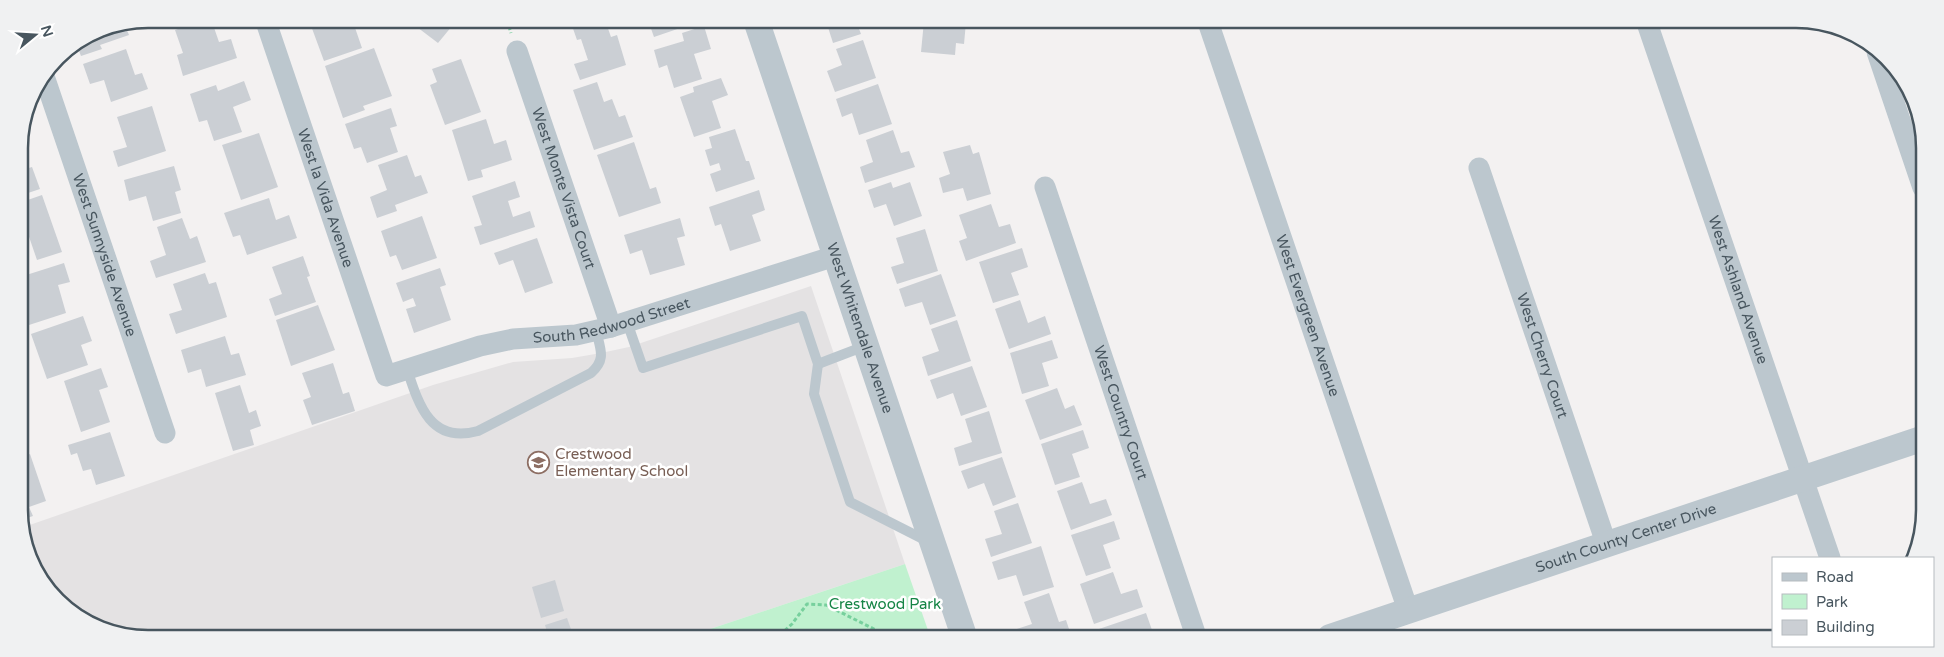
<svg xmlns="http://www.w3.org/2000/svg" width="1944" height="657" viewBox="0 0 1944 657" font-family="'Varela Round',sans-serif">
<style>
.education{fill:#e4e2e3}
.green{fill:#c0f1cf}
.building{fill:#cbcfd4}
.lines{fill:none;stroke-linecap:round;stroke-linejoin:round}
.path{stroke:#77d09d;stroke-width:3;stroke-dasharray:4 2.5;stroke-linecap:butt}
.service{stroke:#bcc7ce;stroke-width:10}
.minor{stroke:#bcc7ce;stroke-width:21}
.tertiary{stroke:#bcc7ce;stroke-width:26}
.labels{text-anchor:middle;stroke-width:5;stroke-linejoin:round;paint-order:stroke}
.street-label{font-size:15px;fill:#48565f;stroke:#fff}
.education-label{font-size:15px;fill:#785e54;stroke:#fff;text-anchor:start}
.park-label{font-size:15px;fill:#158445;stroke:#fff}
.rim{fill:none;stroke:#48565f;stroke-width:2.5}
</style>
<rect width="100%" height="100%" fill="#f3f1f1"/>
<!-- education -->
<polygon class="education" points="811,286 905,564 692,635 114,634 51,594 21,534 21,528 433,385 513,362 572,358 601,353 629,347"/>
<!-- green -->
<polygon class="green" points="905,564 930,636 692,635"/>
<!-- building -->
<g class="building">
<polygon points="208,19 211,19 219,42 231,39 237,58 183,76 177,55 183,53 175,30"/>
<polygon points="314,19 352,19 362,48 324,61 310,23 315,21"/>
<polygon points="410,19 457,20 438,43 409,21"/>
<polygon points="570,20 605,20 611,37 617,35 626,65 580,80 574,64 588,60 581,39 577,40"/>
<polygon points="648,20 690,20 692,24 654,37"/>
<polygon points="826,21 856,21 861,34 833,43"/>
<polygon points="924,21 974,21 973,23 966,22 964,44 956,43 955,55 921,52"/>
<polygon points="124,23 129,35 100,45 102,49 81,56 76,43 99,28"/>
<polygon points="704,26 711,49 694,54 702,79 674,88 667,65 659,68 654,50 684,41 682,33"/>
<polygon points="863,40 876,78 835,92 827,71 842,65 836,49"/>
<polygon points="374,48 392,96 363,106 365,110 343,118 325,66"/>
<polygon points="126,49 135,75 142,73 148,89 111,102 104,80 90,84 83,64"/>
<polygon points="461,59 481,112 445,125 430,85 437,82 432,69"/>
<polygon points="721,78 728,95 712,101 721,128 694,137 680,97 694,92 693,87"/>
<polygon points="244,81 251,100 233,107 242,132 214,141 207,120 199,122 190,94 216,85 218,91"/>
<polygon points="597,82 604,102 612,99 619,117 625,115 633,137 594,150 573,90"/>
<polygon points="878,84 892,124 859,135 852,113 842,117 836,99"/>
<polygon points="152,106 166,151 118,167 113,151 127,147 117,117"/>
<polygon points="391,108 397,126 390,128 398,152 367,163 361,147 354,149 345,124"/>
<polygon points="486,119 494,144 506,140 512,160 481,170 483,177 468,181 452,130"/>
<polygon points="735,129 746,161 749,161 755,179 716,192 710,174 721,170 719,163 710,166 705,150 712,148 709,137"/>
<polygon points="893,130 901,153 909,151 915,167 865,183 860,167 873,162 866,140"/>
<polygon points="259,133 278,187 241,200 222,145"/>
<polygon points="634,142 650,189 656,187 661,203 619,217 597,155"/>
<polygon points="970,145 973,154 979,152 991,194 967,201 963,188 943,193 939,178 950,174 943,152"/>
<polygon points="407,155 415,177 421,175 428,193 395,205 397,211 377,218 370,197 387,190 378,165"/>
<polygon points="174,166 181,190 175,192 181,213 153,221 146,196 129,201 124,180"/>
<polygon points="32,167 40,189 19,196 19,171"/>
<polygon points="515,181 520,197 508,201 513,217 530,211 535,227 480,245 474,227 482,225 472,196"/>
<polygon points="891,182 893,188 910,182 922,216 894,226 886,204 874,208 868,190"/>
<polygon points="759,190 765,210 752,215 761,241 730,251 721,224 715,226 709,207"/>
<polygon points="42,195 62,252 37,260 26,228 20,230 19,203"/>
<polygon points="269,198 276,220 289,215 297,238 247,255 240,235 233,237 224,213"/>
<polygon points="991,204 999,227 1010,224 1016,243 966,261 959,241 967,238 959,215"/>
<polygon points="422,216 437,258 402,270 396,255 390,257 381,231"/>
<polygon points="182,218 190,239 197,236 206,262 156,278 150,261 166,255 157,227"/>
<polygon points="680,218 685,236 677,238 685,265 650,275 642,250 630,254 624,235"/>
<polygon points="925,229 938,271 897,284 891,267 904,263 896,238"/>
<polygon points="537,238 553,283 525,293 513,260 499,265 494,253"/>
<polygon points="1022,248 1028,267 1011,273 1019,295 993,303 979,262"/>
<polygon points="303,256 310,276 307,277 316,302 275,316 269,299 282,294 272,267"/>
<polygon points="64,263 70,282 58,285 66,313 29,325 20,297 20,277"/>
<polygon points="440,268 446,285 440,287 451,320 414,333 406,309 416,306 413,298 403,302 396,283"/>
<polygon points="205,273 209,284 216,282 227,317 176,334 169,314 182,310 173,284"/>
<polygon points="941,274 956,316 930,325 922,302 905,307 899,289"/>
<polygon points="1020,300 1028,323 1045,316 1051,334 1009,349 995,309"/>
<polygon points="318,305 335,350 291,366 276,320"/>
<polygon points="83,316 92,341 81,345 88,365 47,379 31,334"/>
<polygon points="957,320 971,361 928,376 922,357 939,351 931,329"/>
<polygon points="225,336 231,355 239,353 246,375 206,387 201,369 188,373 181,350"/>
<polygon points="1052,340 1058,358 1042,363 1049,386 1022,394 1010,353"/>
<polygon points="333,363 343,394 349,392 355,411 312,425 303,400 311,397 302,373"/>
<polygon points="972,366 987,407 961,416 953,393 937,399 930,380"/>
<polygon points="101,368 108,387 99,390 110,422 81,432 64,381"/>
<polygon points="240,385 249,413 256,410 261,426 250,430 254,445 233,451 215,393"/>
<polygon points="1057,388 1065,409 1074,405 1082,425 1040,440 1025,400"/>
<polygon points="989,411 1002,453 959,466 954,448 972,442 965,419"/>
<polygon points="1083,430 1089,448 1072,454 1080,477 1055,485 1041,444"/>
<polygon points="110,432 125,476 96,485 91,469 83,471 77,453 71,455 68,445"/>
<polygon points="21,437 26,450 21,452"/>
<polygon points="30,454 46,501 29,507 33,516 21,520 21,458"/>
<polygon points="1002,457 1016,497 993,506 984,483 968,489 961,471"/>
<polygon points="1082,482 1090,504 1106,499 1112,515 1071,530 1057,491"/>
<polygon points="1018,503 1032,543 991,557 985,539 1002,534 994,511"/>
<polygon points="1114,521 1120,539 1103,545 1111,568 1086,576 1071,535"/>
<polygon points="1041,546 1054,587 1023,596 1016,575 998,580 992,562"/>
<polygon points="1113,572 1121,594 1137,589 1143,607 1094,624 1080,584"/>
<polygon points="555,580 564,611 541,618 532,587"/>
<polygon points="1049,593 1059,622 1066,620 1070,632 1058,636 1016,636 1014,630 1032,624 1024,602"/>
<polygon points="1146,613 1152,630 1138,634 1139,636 1099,636 1096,630"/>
<polygon points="567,618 573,635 548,635 545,625"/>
</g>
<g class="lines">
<!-- path -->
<g class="path">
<polyline points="507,20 511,33"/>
<polyline points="780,635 792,624 807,604 826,605 888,636"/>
</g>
<!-- service -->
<g class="service">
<polyline points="627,322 643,368 802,316 818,364 814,394 850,502 927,541"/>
<polyline points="818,364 865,346"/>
<path d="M407,369C419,406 431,444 478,431L591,373C607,359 600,349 596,330"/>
</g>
<!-- minor -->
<g class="minor">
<path id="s1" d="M265,19L386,376L480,346L513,339L576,335L611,327L835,256"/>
<path id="s2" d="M1208,22L1408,610"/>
<path id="s3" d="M1647,23L1830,558"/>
<path id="s4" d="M517,51L611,327"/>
<polyline points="1877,52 1923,188"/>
<path id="s5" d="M44,76L165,433"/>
<path id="s6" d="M1479,168L1606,543"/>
<path id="s7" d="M1045,187L1196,636"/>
</g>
<!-- tertiary -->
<g class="tertiary">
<path id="s8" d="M756,20L964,636"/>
<path id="s9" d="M1330,637L1921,439"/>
</g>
</g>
<!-- icons -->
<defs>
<symbol id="school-ring" viewBox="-11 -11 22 22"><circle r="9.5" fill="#fff" stroke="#8d6e63" stroke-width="1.5"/><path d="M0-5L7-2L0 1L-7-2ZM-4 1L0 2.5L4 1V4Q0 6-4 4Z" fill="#8d6e63"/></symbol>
</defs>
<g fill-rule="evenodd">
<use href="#school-ring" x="526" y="450" width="25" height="25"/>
</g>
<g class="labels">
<!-- street labels -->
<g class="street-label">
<text dy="5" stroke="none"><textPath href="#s4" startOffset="145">West Monte Vista Court</textPath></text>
<text dy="5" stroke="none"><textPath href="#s1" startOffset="189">West la Vida Avenue</textPath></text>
<text dy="5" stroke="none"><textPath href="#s5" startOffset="189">West Sunnyside Avenue</textPath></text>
<text dy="5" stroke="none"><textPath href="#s3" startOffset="282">West Ashland Avenue</textPath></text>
<text dy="5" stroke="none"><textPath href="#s2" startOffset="310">West Evergreen Avenue</textPath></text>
<text dy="5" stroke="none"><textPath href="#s1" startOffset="610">South Redwood Street</textPath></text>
<text dy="5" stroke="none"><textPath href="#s8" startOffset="325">West Whitendale Avenue</textPath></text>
<text dy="5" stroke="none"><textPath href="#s6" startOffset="198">West Cherry Court</textPath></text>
<text dy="5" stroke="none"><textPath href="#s7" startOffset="238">West Country Court</textPath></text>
<text dy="5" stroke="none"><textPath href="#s9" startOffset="312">South County Center Drive</textPath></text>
</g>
<!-- education labels -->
<g class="education-label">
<text x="555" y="459">Crestwood<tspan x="555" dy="17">Elementary School</tspan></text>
</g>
<!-- park labels -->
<g class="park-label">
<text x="885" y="609">Crestwood Park</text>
</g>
</g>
<!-- crop -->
<path d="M0 0H1944V657H0ZM148 28H1796A120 120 0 0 1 1916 148V510A120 120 0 0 1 1796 630H148A120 120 0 0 1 28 510V148A120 120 0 0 1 148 28Z" fill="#f0f1f2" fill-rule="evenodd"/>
<path class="rim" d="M148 28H1796A120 120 0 0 1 1916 148V510A120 120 0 0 1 1796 630H148A120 120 0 0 1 28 510V148A120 120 0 0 1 148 28Z"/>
<!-- legend -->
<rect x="1772" y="557" width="162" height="90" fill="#ffffff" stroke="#b6bbbf"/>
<rect x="1782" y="573" width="25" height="8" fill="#bcc7ce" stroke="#b6bbbf"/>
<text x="1816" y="582" font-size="15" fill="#48565f">Road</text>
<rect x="1782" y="594" width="25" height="15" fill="#c0f1cf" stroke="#b6bbbf"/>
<text x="1816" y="607" font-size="15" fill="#48565f">Park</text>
<rect x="1782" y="620" width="25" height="15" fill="#cbcfd4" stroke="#b6bbbf"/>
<text x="1816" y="632" font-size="15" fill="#48565f">Building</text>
<!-- north arrow -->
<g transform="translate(35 35) rotate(72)" stroke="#ffffff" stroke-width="4" paint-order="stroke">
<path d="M0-4L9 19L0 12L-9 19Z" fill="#48565f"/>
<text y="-8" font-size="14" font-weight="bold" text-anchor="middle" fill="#48565f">N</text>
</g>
</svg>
